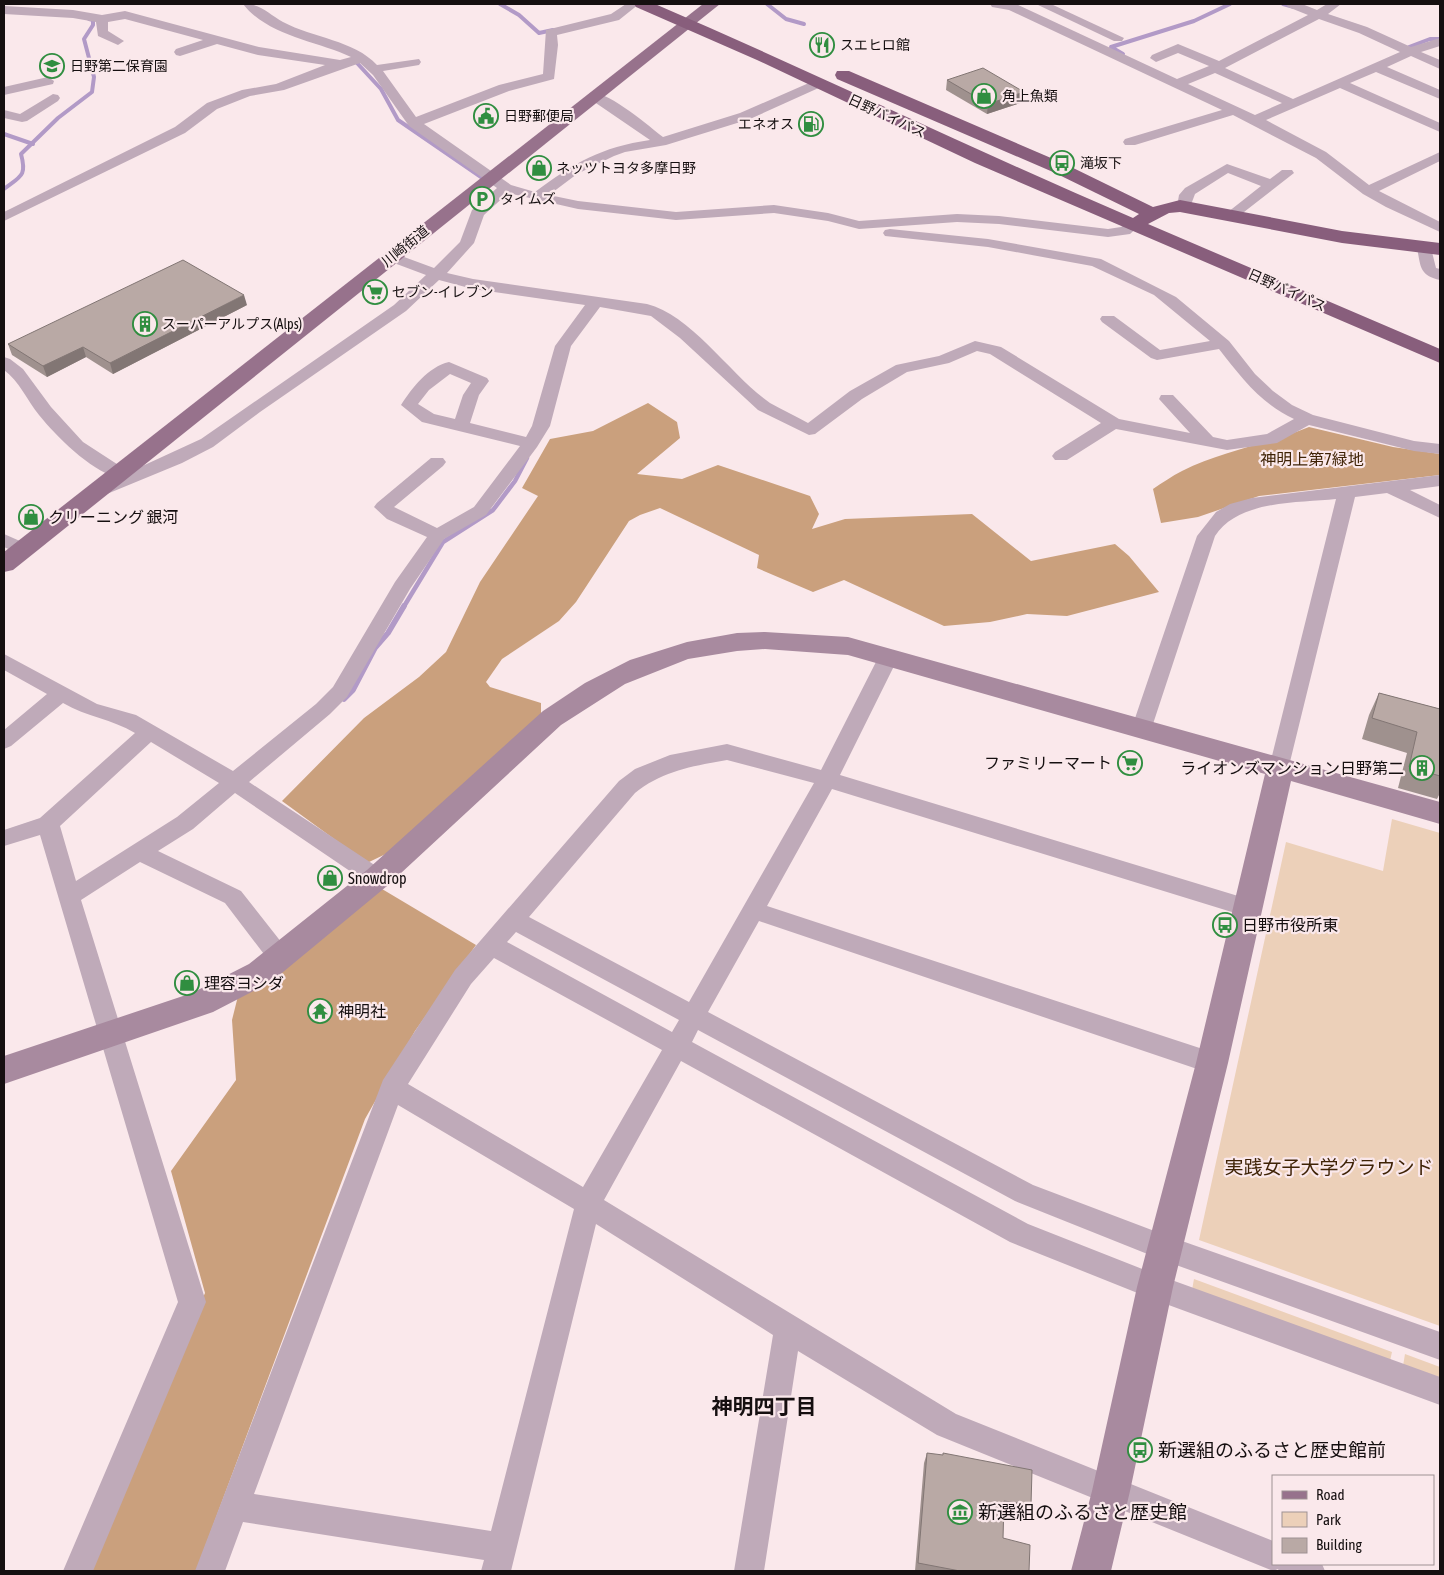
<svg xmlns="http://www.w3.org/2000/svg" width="1444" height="1575" viewBox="0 0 1444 1575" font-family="'Asap Condensed','Noto Sans JP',sans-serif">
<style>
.green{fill:#ecd0b9}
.forest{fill:#caa07d}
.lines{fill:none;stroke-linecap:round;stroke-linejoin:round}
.stream-far2{stroke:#b29ac7;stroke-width:4}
.stream-far1{stroke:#b29ac7;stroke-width:4.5}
.stream{stroke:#b29ac7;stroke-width:5.5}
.street{fill:#bfaab9;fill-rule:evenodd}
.secondary{fill:#a88a9f;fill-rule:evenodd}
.primary{fill:#97728c;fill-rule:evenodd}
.highway{fill:#885e7c;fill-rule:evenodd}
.wall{fill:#9f918e}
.shaded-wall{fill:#827674}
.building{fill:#b9a9a5;stroke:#827674}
.labels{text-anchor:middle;stroke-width:4.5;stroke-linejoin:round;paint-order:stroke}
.far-poi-label{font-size:14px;fill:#150f10;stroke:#fae8eb;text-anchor:start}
.far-street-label{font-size:14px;fill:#150f10;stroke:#fae8eb}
.park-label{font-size:16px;fill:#3f2306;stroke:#fae8eb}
.poi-label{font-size:16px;fill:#150f10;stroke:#fae8eb;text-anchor:start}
.near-park-label{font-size:19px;fill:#3f2306;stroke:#fae8eb}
.near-poi-label{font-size:19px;fill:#150f10;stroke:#fae8eb;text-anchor:start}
.near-neighbourhood-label{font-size:21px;font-weight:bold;fill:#150f10;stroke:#fae8eb}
</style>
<rect width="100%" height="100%" fill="#fae8eb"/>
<!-- green -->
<g class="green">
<polygon points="1392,819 1440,833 1440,1326 1199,1240 1286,842 1383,871"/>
<polygon points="1194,1279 1392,1352 1390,1361 1192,1290"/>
<polygon points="1405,1354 1440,1367 1440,1380 1403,1366"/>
</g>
<!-- forest -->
<g class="forest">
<polygon points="648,403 677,422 680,438 637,474 682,479 718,465 810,496 819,514 812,529 845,519 972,514 1031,561 1115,544 1129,556 1159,592 1067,616 1027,614 990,622 944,626 844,580 813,592 757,568 759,555 660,508 640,515 629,521 576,602 559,621 502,659 486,682 490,687 541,703 541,715 394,850 367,863 282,801 364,718 419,677 446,652 480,582 538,496 522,488 550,439 593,431"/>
<path d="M1309,427L1393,447L1440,454V475L1259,496L1198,517L1161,523L1153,489C1162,483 1172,476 1182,471C1223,451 1267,444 1309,427Z"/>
<polygon points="377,886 476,945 415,1031 365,1119 196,1571 84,1571 205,1293 171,1171 236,1080 232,1020 238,996"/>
</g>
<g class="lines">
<!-- stream-far2 -->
<g class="stream-far2">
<polyline points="500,4 519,15 539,33 553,30"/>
<polyline points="767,4 786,19 804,24"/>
<polyline points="1283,4 1294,7"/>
<polyline points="1409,47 1430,39 1440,39"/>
<polyline points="1123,54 1111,47 1194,21 1230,4"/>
<polyline points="357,63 381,89 398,120 481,177"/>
<polyline points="4,134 33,144"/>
<path d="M4,189C21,176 27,176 21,154L58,118L92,92L94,77L84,39L93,25V20L89,19"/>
</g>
<!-- stream-far1 -->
<polyline class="stream-far1" points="403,608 443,542 493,510 515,481 527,458"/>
<!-- stream -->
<polyline class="stream" points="344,699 353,690 375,648 388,633 404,606"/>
<!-- street -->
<g class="street">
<path d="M243,4C260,3 269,14 283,22C313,38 354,40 377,65L419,59L421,62L419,65L383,71L416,117L499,85L543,74L546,30L611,14L626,4H639L619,20L557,35L558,45L554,79L509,91L424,124L511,185L535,192C574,163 601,147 650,140L590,99L588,96L590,93C606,89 650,127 663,137L740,113L818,79L823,80L824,83L823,86L750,119L666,145L625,152L614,156L577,174L549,195L578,201L676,212L774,205L828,213L859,221L957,214L999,216L1108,229L1121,227L1134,220L1141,224L1130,234L1108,237L999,224L957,222L859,229L828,221L774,213L676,220L578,209L508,193L484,215L474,243L447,273L473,279L647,304C692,315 732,377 770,403C782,410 796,416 808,423L850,391L896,365L939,356L975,341L1001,347L1119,419L1190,433L1159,399L1161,395H1173L1213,437L1227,440L1267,434L1294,419C1261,404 1241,377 1219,349L1157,360L1151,358L1102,322L1100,319L1102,316H1114L1160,350L1210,341L1154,295L1092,266L988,247L885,236L883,233L885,230L890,229L988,239L1101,259L1176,297L1229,341L1255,374L1273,391L1292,405L1313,415L1414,441L1440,444V454L1414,451L1309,425L1277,443L1227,450L1116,429L1067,460H1055L1052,456L1055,452L1101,423L990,354L977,351L949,363L907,372L862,399L815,434L809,435L758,410L680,338L651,316L600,307L571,346L550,426L537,447L486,515L444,539L410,589L347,697L330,714L249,782L385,872L388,878L385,884L377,887L369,884L235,793L193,829L158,851L241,891L289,952L293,959L289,966L281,969L273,966L225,903L140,862L81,900L206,1302L93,1571H63L178,1302L40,835L4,846V830L40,818L135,733C112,719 87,717 63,703L11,746L4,749V730L47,694L4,670V654L97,704L136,715L233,771L316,704L333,687L395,582L427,537L387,519L374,507L377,503L431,458H443L446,462L443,466L394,507L437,528L474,507L520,446L422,422L401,405C412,388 428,367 449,362L487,378L489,381L479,395L470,423L526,437L532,426L555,346L585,305L473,289L439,280L406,311L260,412L213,447L182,463L102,496H90L87,492L90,488L116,477C90,470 56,436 39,415C27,400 19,381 4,370V357L10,359L23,369L51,407L83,442L123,468L125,474L201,439L394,305L426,275L386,260L383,257L386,254H396L434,268L460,242L472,210L497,188L409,126L373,75L360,63L284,90L250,96L217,109L185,133L4,221V212L175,127L207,103L242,90L276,84L325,65L258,55L217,44L180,56L176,55L174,52L176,49L203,40L125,19L108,22V31L124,41L118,45L98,36L96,22L73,18L4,14V6L73,10L102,15L125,11L259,47L340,60L351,57C317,41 268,36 243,4ZM450,374L471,383L463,395L455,419L434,414L418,404L429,390ZM151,742L219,783L177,817L76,881L60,826Z"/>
<path d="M990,4H1016L1177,79L1209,66L1178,53L1156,62L1150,58L1152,55L1178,44L1219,61L1308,15L1288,7L1286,4H1302L1317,10L1327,4H1341L1328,14L1367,27L1411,47L1440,38V46L1421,52L1440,60V69L1411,56L1387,67L1440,90V99L1376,72L1350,83L1440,123V132L1340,88L1266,120L1326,152L1369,185L1440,152V161L1379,191L1440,222V232L1386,207L1363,194L1316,158L1233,115L1135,145H1125L1123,142L1125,139L1222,110L1009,10L992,7ZM1319,19L1359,33L1400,52L1293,99L1225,68ZM1215,73L1282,103L1255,115L1188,84Z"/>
<polygon points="1036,4 1051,4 1124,38 1122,41 1114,41"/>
<polygon points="48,77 54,81 53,84 4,95 4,87"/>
<polygon points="53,94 58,95 60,98 58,101 27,121 22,122 4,118 4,110 20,114"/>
<polygon points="1227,164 1270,179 1282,170 1292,170 1294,173 1235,219 1230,220 1223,216 1261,186 1228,173 1195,194 1189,210 1179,210 1177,207 1179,195 1185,188"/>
<path d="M1424,244L1431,248L1436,268L1440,269V280C1419,275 1421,267 1417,248Z"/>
<path d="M1440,475V486L1410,490L1440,505V518L1387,493L1355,497L1287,774L1280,776L1273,774L1269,768L1336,499C1298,503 1238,500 1215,536L1151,730L1148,735L1141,738L1134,735L1131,730L1197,536L1216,512L1230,504L1252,498Z"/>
<polygon points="4,534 29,545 31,549 29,553 22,555 4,547"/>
<path d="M888,651L895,653L898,658L840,775L1248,899L1256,902L1259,908L1256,914L1248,917L832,789L767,906L1221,1055L1224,1063L1221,1071L1212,1074L759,921L708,1012L1033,1185L1165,1235L1440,1332V1360L1165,1261L1015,1201L698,1030L692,1042L1028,1224L1155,1274L1440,1377V1405L1155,1300L1010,1242L681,1061L604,1200L956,1414L1273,1541V1564H1322L1325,1571H1279L1278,1569L1273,1571L937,1435L798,1351L764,1571H734L773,1335L596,1224L511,1571H481L484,1560L243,1522L225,1571H195L383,1080L455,970L619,781L635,769L670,755L727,744L821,770L878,658L881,653ZM727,760L814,783L689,1002L529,917L635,793C662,771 693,766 727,760ZM516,932L679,1020L672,1032L507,942ZM494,958L662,1050L583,1187L408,1084L471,984ZM398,1105L574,1209L491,1531L254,1494Z"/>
</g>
<!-- secondary -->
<polygon class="secondary" points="765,632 848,637 1440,802 1440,824 1291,781 1228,1063 1173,1287 1130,1491 1111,1571 1071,1571 1092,1491 1137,1287 1196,1063 1265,774 848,655 765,649 737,651 688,659 625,684 561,725 387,886 271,982 213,1012 4,1084 4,1056 192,993 249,964 367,870 543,711 585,683 630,660 687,642 737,633"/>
<!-- primary -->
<polygon class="primary" points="703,4 720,4 13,570 4,572 4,552"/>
<!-- highway -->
<path class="highway" d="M634,4H655C815,73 972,149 1133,218L1139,214L1053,172L837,79L835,75L837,71H849L1065,164L1153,207L1180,200L1342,231L1440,243V255L1342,243L1180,212L1169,213L1148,224L1440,349V363L975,163L757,60L636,7Z"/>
</g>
<!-- wall -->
<g class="wall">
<polygon points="947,80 1023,102 987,114 946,90"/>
<polygon points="247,305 113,374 86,357 47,377 12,355 8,344"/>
<polygon points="1379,693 1440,709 1440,793 1437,799 1398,788 1407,753 1362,739 1369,715"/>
<polygon points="927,1453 1031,1505 1027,1514 1004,1511 1003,1538 1029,1571 915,1571 924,1463"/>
</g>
<!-- shaded-wall -->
<g class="shaded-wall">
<polygon points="1024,92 1023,102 987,114 988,104"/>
<polygon points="244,295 247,305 113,374 110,363"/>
<polygon points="83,347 86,357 47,377 43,366"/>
</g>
<!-- building -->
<g class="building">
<polygon points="983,68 1024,92 988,104 947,80"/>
<polygon points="183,260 244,295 110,363 83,347 43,366 8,344"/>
<polygon points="1379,693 1440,709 1440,776 1409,767 1417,732 1372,718"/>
<polygon points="927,1453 943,1455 943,1453 1032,1470 1031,1505 1004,1501 1003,1538 1030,1545 1029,1571 960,1571 918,1563"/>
</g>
<!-- icons -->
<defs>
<symbol id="restaurant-ring" viewBox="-11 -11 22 22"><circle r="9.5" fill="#fae8eb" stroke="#308e40" stroke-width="1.5"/><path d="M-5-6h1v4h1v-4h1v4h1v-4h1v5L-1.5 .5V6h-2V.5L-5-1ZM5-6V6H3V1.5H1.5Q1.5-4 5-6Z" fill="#308e40"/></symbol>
<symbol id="school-ring" viewBox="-11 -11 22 22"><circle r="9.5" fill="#fae8eb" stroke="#308e40" stroke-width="1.5"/><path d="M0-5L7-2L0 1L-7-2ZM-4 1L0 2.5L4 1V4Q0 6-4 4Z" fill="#308e40"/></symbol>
<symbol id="shop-ring" viewBox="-11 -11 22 22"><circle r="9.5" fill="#fae8eb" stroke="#308e40" stroke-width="1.5"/><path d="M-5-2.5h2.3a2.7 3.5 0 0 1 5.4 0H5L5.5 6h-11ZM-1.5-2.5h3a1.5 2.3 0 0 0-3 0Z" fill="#308e40"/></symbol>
<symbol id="civic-ring" viewBox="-11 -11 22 22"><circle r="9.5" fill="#fae8eb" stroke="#308e40" stroke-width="1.5"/><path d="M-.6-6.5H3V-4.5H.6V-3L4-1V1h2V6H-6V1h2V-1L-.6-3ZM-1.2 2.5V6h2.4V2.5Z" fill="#308e40"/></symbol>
<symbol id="fuel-ring" viewBox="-11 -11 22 22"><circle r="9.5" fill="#fae8eb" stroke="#308e40" stroke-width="1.5"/><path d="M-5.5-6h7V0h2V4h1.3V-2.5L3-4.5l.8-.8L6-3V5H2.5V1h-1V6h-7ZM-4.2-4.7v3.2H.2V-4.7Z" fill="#308e40"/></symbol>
<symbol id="bus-ring" viewBox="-11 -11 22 22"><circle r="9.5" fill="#fae8eb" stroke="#308e40" stroke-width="1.5"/><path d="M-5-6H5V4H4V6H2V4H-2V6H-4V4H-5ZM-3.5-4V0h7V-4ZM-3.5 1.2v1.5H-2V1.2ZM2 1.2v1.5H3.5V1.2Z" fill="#308e40"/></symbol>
<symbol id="parking-ring" viewBox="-11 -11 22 22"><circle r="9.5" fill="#fae8eb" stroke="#308e40" stroke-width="1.5"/><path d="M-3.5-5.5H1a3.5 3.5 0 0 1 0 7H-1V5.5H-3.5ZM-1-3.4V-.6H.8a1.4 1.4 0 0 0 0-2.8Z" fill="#308e40"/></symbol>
<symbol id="supermarket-ring" viewBox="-11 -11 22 22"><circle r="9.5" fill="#fae8eb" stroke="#308e40" stroke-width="1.5"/><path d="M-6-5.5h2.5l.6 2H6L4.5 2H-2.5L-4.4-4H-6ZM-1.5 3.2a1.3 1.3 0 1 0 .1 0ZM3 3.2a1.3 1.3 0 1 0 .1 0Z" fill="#308e40"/></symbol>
<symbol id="building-ring" viewBox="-11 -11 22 22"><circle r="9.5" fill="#fae8eb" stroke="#308e40" stroke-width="1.5"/><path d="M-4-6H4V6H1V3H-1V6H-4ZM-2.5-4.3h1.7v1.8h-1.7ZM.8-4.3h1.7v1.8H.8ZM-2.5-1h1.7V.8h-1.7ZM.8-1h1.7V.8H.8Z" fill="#308e40"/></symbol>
<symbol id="temple-ring" viewBox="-11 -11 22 22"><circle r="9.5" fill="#fae8eb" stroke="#308e40" stroke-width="1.5"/><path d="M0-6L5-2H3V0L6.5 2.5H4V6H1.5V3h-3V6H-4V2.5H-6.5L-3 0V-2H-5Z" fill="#308e40"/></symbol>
<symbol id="museum-ring" viewBox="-11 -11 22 22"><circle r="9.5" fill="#fae8eb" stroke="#308e40" stroke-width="1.5"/><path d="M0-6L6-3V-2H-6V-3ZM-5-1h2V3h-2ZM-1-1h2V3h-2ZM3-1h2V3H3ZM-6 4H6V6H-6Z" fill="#308e40"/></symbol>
</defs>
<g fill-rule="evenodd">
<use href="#restaurant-ring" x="808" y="31" width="28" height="28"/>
<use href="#school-ring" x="38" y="52" width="28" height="28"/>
<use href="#shop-ring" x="970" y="82" width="28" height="28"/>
<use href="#civic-ring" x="472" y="102" width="28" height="28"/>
<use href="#fuel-ring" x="797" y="110" width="28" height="28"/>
<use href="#bus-ring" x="1048" y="149" width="28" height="28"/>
<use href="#shop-ring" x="525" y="154" width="28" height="28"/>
<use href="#parking-ring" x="468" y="185" width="28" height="28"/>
<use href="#supermarket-ring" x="361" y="278" width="28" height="28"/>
<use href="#building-ring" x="131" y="310" width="28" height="28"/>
<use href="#shop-ring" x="17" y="503" width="28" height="28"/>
<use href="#supermarket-ring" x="1116" y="749" width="28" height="28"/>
<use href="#building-ring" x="1408" y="754" width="28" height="28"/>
<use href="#shop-ring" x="316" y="864" width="28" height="28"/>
<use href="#bus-ring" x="1211" y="911" width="28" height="28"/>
<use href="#shop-ring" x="173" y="969" width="28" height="28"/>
<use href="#temple-ring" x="306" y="997" width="28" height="28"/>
<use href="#bus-ring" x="1126" y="1436" width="28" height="28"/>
<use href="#museum-ring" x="946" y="1498" width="28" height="28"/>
</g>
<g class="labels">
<!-- far-poi labels -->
<g class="far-poi-label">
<text x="840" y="50">スエヒロ館</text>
<text x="70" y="71">日野第二保育園</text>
<text x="1002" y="101">角上魚類</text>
<text x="504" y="121">日野郵便局</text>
<text x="794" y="129" text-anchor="end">エネオス</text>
<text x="1080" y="168">滝坂下</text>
<text x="556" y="173">ネッツトヨタ多摩日野</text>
<text x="500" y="204">タイムズ</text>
<text x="392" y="297">セブン-イレブン</text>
<text x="162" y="329">スーパーアルプス(Alps)</text>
</g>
<!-- far-street labels -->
<g class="far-street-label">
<text transform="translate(887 116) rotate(25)" y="5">日野バイパス</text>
<text transform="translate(405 246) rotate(-39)" y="5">川崎街道</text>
<text transform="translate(1287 290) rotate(24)" y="5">日野バイパス</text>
</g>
<!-- park labels -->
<g class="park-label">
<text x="1312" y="465">神明上第7緑地</text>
</g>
<!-- poi labels -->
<g class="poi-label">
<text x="48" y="523">クリーニング 銀河</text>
<text x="1112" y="769" text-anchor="end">ファミリーマート</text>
<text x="1404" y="774" text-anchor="end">ライオンズマンション日野第二</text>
<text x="348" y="884">Snowdrop</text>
<text x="1242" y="931">日野市役所東</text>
<text x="204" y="989">理容ヨシダ</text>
<text x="338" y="1017">神明社</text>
</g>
<!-- near-park labels -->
<g class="near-park-label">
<text x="1329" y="1174">実践女子大学グラウンド</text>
</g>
<!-- near-poi labels -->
<g class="near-poi-label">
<text x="1158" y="1457">新選組のふるさと歴史館前</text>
<text x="978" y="1519">新選組のふるさと歴史館</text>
</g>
<!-- near-neighbourhood labels -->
<g class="near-neighbourhood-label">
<text x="764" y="1414">神明四丁目</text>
</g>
</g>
<!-- border -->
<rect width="1444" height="1575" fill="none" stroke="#150f10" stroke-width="10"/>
<!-- legend -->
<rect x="1272" y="1475" width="162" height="90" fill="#fae8eb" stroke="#9e9193"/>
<rect x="1282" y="1491" width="25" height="8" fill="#97728c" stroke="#9e9193"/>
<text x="1316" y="1500" font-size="15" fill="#150f10">Road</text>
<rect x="1282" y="1512" width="25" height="15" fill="#ecd0b9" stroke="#9e9193"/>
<text x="1316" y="1525" font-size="15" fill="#150f10">Park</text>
<rect x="1282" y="1538" width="25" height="15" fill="#b9a9a5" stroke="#9e9193"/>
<text x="1316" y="1550" font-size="15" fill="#150f10">Building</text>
</svg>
